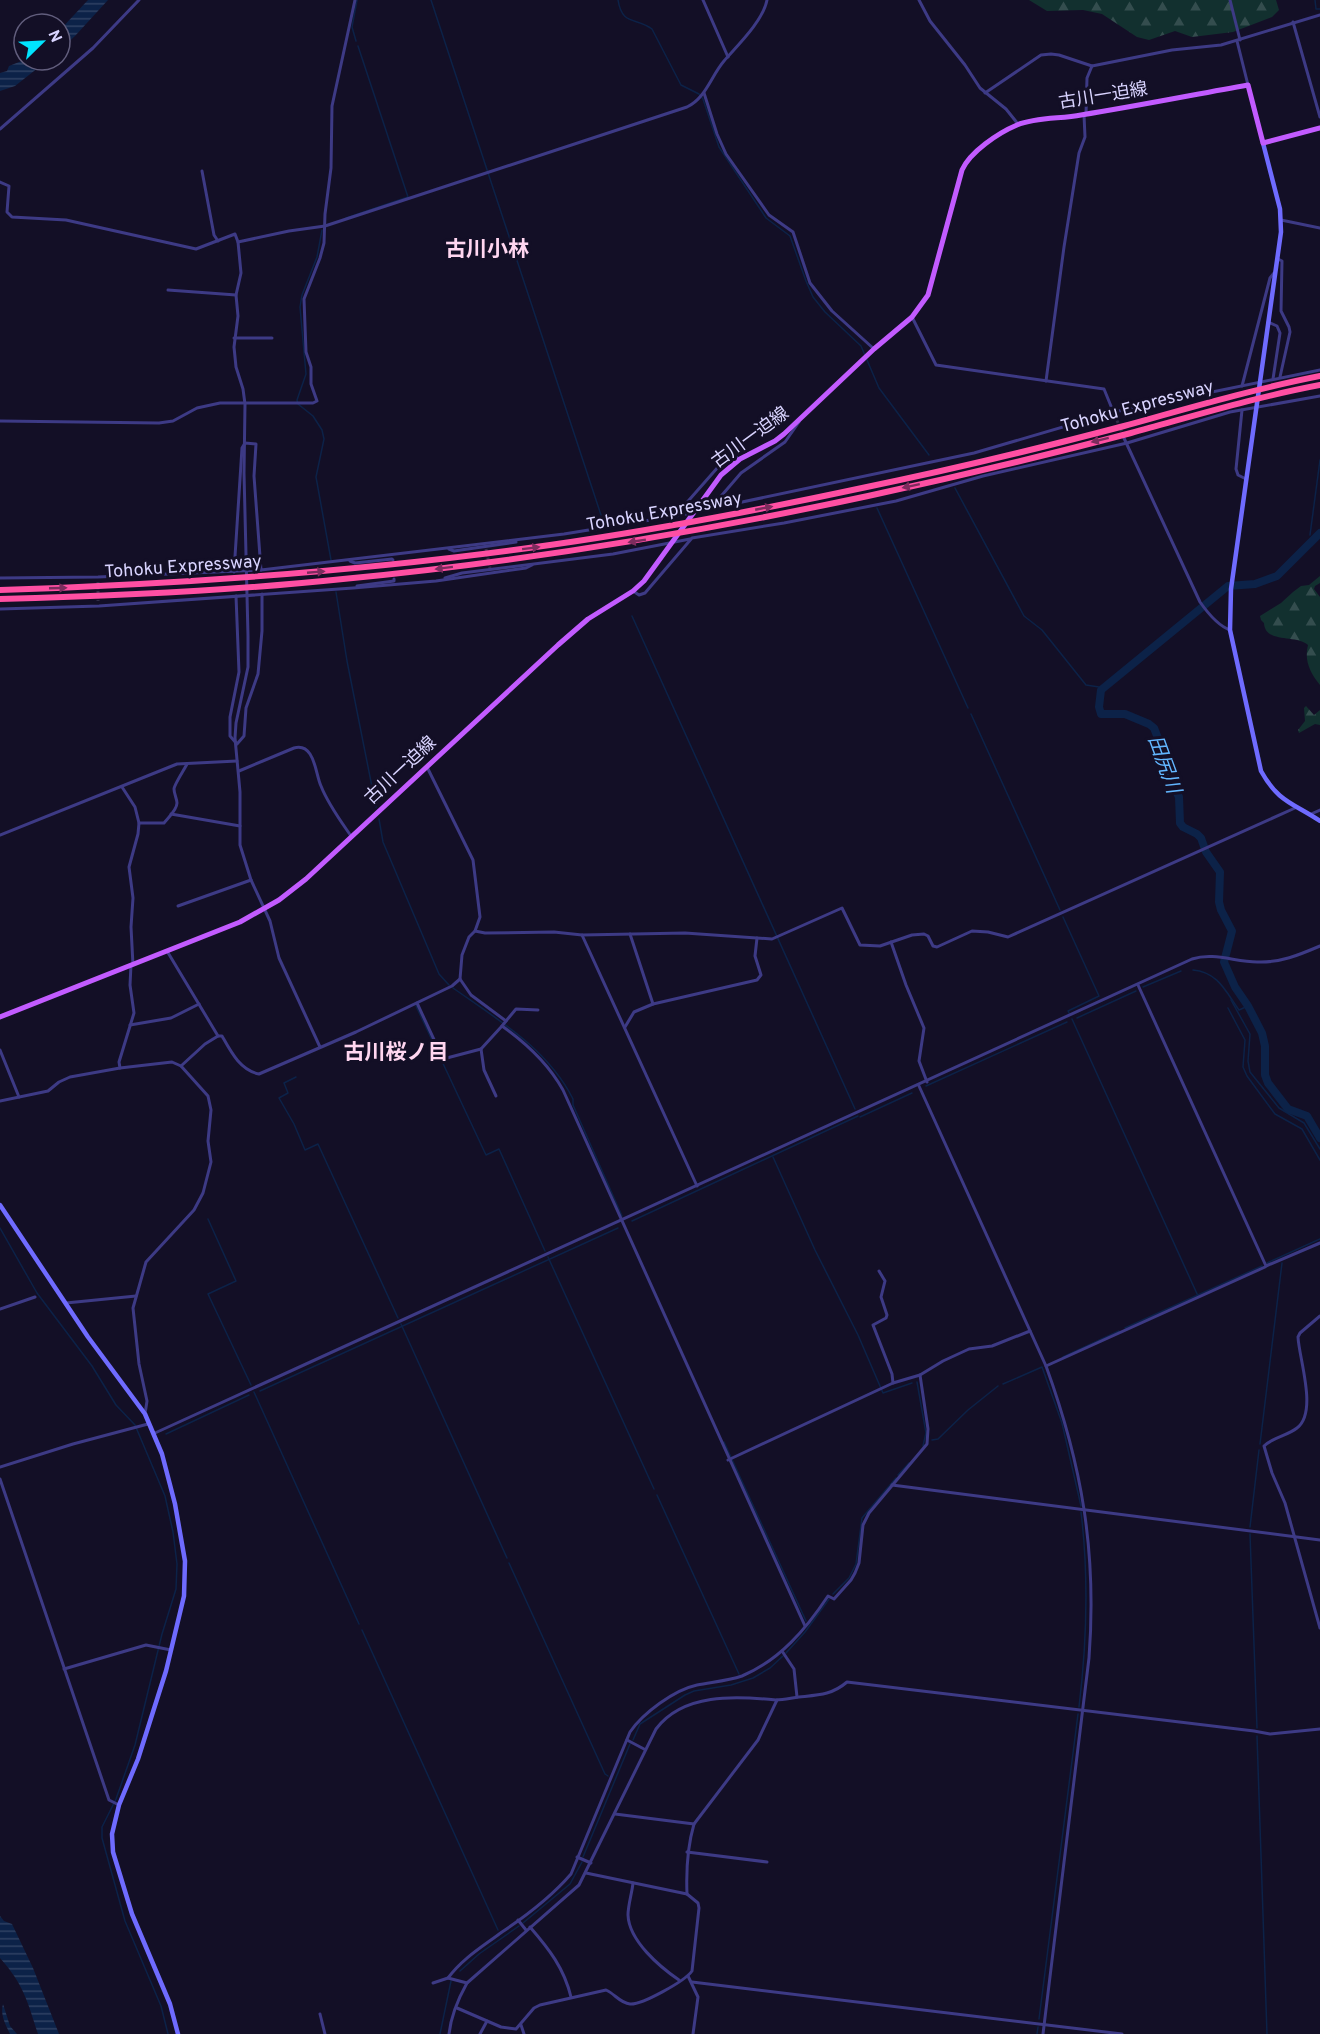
<svg xmlns="http://www.w3.org/2000/svg" width="1320" height="2034" viewBox="0 0 1320 2034" font-family="Overpass,'Noto Sans JP',sans-serif">
<style>
.forest{fill:url(#forest-firs)}
.water{fill:url(#water-rules)}
.lines{fill:none;stroke-linecap:round;stroke-linejoin:round}
.stream{stroke:#0c2248;stroke-width:1.5}
.river{stroke:#0c2248;stroke-width:8}
.street-tunnel{stroke:#312d47;stroke-width:3;stroke-dasharray:3 1.5;stroke-linecap:butt}
.street{stroke:#3d3a85;stroke-width:3}
.secondary{stroke:#6f6bff;stroke-width:4.5}
.primary{stroke:#c25bff;stroke-width:5}
.highway{stroke:#ff4fa3;stroke-width:6}
.oneway{fill:#7d2c5e}
.labels{text-anchor:middle;stroke-width:6;stroke-linejoin:round;paint-order:stroke}
.street-label{font-size:18px;fill:#d9d4ff;stroke:#130f26}
.water-label{font-size:20px;font-style:italic;fill:#62b6ff;stroke:#130f26}
.quarter-label{font-size:21px;font-weight:bold;fill:#ffd6f0;stroke:#130f26}
</style>
<defs>
<pattern id="forest-firs" width="22" height="20" patternUnits="userSpaceOnUse" patternTransform="scale(1.5)"><rect width="22" height="20" fill="#12302f"/><path d="M5 1l3.5 6h-7zM16 11l3.5 6h-7z" fill="#344d4e"/></pattern>
<pattern id="water-rules" width="6" height="5" patternUnits="userSpaceOnUse" patternTransform="scale(1.5)"><rect width="6" height="5" fill="#0c2248"/><path d="M0 2.5h6" fill="none" stroke="#2f4163"/></pattern>
</defs>
<rect width="100%" height="100%" fill="#130f26"/>
<!-- forest -->
<g class="forest">
<polygon points="1029,0 1276,0 1279,10 1272,17 1233,32 1192,37 1175,31 1149,40 1137,37 1102,14 1083,10 1047,11"/>
<path d="M1320,576V583L1315,586L1314,589L1320,597V685C1310,673 1304,660 1308,645C1296,634 1265,644 1264,623L1261,620L1260,616L1281,603L1293,592L1301,586L1309,585Z"/>
<polygon points="1306,706 1314,715 1320,710 1320,725 1315,724 1299,733 1298,730 1305,721 1304,708"/>
</g>
<!-- water -->
<g class="water">
<polygon points="88,0 108,0 75,36 60,50 60,30"/>
<polygon points="24,60 48,60 15,86 0,91 0,73 7,71 9,66"/>
<path d="M0,1916L4,1921L12,1924L33,1968L59,2034H38C27,2000 24,1985 0,1958Z"/>
<path d="M3,2004L10,2026L17,2034H10C5,2024 0,2014 3,2004Z"/>
</g>
<g class="lines">
<!-- stream -->
<g class="stream">
<polyline points="431,0 601,515"/>
<path d="M618,0C622,26 636,17 652,29L681,85L699,94L703,99L719,147L766,218L790,236L806,281L813,297L825,312L861,346L879,388L929,455"/>
<polyline points="1315,0 1316,9 1320,9"/>
<polyline points="356,41 352,27 357,0"/>
<polyline points="346,218 408,197 358,46"/>
<polyline points="322,230 317,257 302,295 300,307 306,374 297,400 298,404 313,416 322,430 324,439 316,477 331,560"/>
<polyline points="955,488 1024,616 1042,630 1086,685 1099,687 1101,690"/>
<polyline points="877,508 968,708"/>
<polyline points="1310,535 1320,460"/>
<polyline points="1312,537 1314,539"/>
<polyline points="336,592 347,661 376,807"/>
<polyline points="632,616 855,1109"/>
<polyline points="971,714 1060,910"/>
<polyline points="379,819 383,842 439,974 449,985"/>
<polyline points="1063,917 1099,996 1068,1011 1069,1013"/>
<path d="M1193,970C1218,972 1226,992 1239,1010L1248,1006"/>
<polyline points="1143,987 1181,971"/>
<path d="M453,988C497,1019 548,1049 573,1099V1105L622,1216"/>
<polyline points="1231,1000 1250,1034 1248,1061 1250,1072 1279,1108 1304,1123 1320,1149"/>
<polyline points="416,1006 486,1155 499,1149 545,1251"/>
<polyline points="1228,1008 1245,1040 1243,1067 1247,1076 1275,1114 1302,1129 1320,1160"/>
<polyline points="1077,1018 1136,991"/>
<polyline points="1072,1019 1198,1296"/>
<polyline points="296,1077 284,1083 288,1093 279,1098 294,1124 305,1150 318,1144 398,1318"/>
<polyline points="926,1086 1067,1022"/>
<polyline points="860,1117 912,1093"/>
<polyline points="773,1157 815,1250 858,1335 883,1393 912,1383"/>
<polyline points="208,1219 236,1281 208,1294 251,1385"/>
<polyline points="632,1221 858,1116"/>
<polyline points="0,1228 37,1293 92,1366 116,1405 135,1425 165,1496 173,1532 177,1564 176,1589 162,1634 135,1745 116,1799 102,1827 102,1838 125,1921 161,2006 168,2034"/>
<polyline points="548,1257 654,1489"/>
<polyline points="1267,1263 1320,1239"/>
<polyline points="401,1324 507,1558"/>
<polyline points="1125,1328 1262,1266"/>
<polyline points="1063,1357 1119,1331"/>
<polyline points="917,1382 926,1433 923,1446"/>
<polyline points="1003,1384 1042,1367 1062,1423 1081,1506"/>
<polyline points="260,1391 618,1228"/>
<polyline points="254,1392 359,1624"/>
<polyline points="166,1434 249,1395"/>
<polyline points="932,1440 938,1439 968,1410 998,1386"/>
<polyline points="724,1442 806,1621"/>
<polyline points="1260,1444 1282,1263"/>
<polyline points="898,1475 909,1463"/>
<polyline points="657,1495 739,1674"/>
<polyline points="1250,1527 1259,1450"/>
<polyline points="1250,1534 1257,1728"/>
<polyline points="509,1563 605,1774 608,1776"/>
<polyline points="833,1594 849,1578 856,1564 862,1518 896,1478"/>
<polyline points="362,1630 498,1930"/>
<polyline points="786,1653 805,1632 829,1599"/>
<path d="M1079,1707C1087,1641 1089,1578 1081,1512"/>
<polyline points="1257,1736 1267,2034"/>
<polyline points="633,1740 640,1724 685,1695 694,1691 731,1685 753,1678 770,1668 783,1656"/>
<polyline points="583,1857 630,1744"/>
<polyline points="523,1923 570,1884 582,1862"/>
<polyline points="460,1971 479,1954 519,1926"/>
<polyline points="1039,2019 1078,1714"/>
<polyline points="440,2034 451,1981"/>
<polyline points="1037,2034 1038,2027"/>
</g>
<!-- river -->
<polyline class="river" points="1320,533 1277,576 1255,584 1228,586 1101,690 1099,707 1101,714 1125,714 1149,724 1154,728 1169,766 1172,782 1179,797 1180,823 1183,827 1197,834 1201,838 1206,852 1220,872 1219,902 1221,910 1232,931 1224,962 1235,987 1248,1006 1262,1033 1265,1046 1265,1075 1268,1083 1288,1109 1307,1116 1320,1138"/>
<!-- street-tunnel -->
<g class="street-tunnel">
<polyline points="1115,416 1123,434"/>
<polyline points="486,549 490,568"/>
<polyline points="98,582 98,601"/>
</g>
<!-- street -->
<g class="street">
<polyline points="703,0 728,57"/>
<polyline points="919,0 930,21 965,65 980,88 1006,109 1018,124"/>
<polyline points="1230,0 1240,40"/>
<polyline points="1293,22 1320,117"/>
<polyline points="1237,41 1248,85"/>
<polyline points="704,93 717,134 726,154 769,215 793,232 810,283 832,311 874,349"/>
<polyline points="985,93 1041,55 1051,54 1059,55 1092,66 1172,50 1221,45 1320,15"/>
<polyline points="1086,114 1087,78 1092,66"/>
<polyline points="0,129 93,48 139,0"/>
<polyline points="202,171 214,235 218,241"/>
<polyline points="0,182 9,186 7,212 12,217 66,220 196,249 235,234 238,242"/>
<polyline points="1281,220 1320,228"/>
<polyline points="1278,259 1282,261 1281,311 1289,327 1290,332 1280,377"/>
<polyline points="168,290 236,295"/>
<polyline points="912,317 936,365 1104,389 1115,416"/>
<polyline points="1268,322 1277,326 1280,333 1273,379"/>
<polyline points="234,338 272,338"/>
<polyline points="1046,381 1064,247 1079,153 1085,137 1084,115"/>
<polyline points="1242,386 1270,278 1274,273"/>
<polyline points="1242,410 1236,469 1238,475 1246,479"/>
<polyline points="0,421 159,423 173,421 197,408 220,403 313,403 317,401 311,384 311,367 306,352 304,299 320,258 324,243 325,214 331,168 332,106 355,0"/>
<path d="M1123,436L1200,602C1207,612 1219,626 1230,630"/>
<polyline points="710,509 741,473 785,442 799,422"/>
<polyline points="676,516 974,453 1114,412 1320,370"/>
<polyline points="449,549 454,551 516,542"/>
<polyline points="350,561 355,563 392,559 393,560"/>
<polyline points="234,572 242,448 245,443 256,444 254,476 261,570 564,534 675,516 726,458 734,456 739,459"/>
<polyline points="0,578 98,577 261,570"/>
<polyline points="445,578 462,573 613,554 690,539"/>
<polyline points="357,586 394,581 394,579"/>
<polyline points="633,591 639,595 645,593 692,538 784,523 896,501 983,476 1127,443 1230,412 1320,396"/>
<polyline points="236,596 239,672 230,717 230,736 237,744 244,736 246,708 258,674 262,631 262,594"/>
<polyline points="0,609 99,606 353,588 436,581 526,568 532,565"/>
<path d="M427,767L473,860L480,917L475,931L469,937L462,955L460,979L471,995L506,1021L502,1026C526,1043 548,1063 563,1090L805,1626"/>
<path d="M239,771L294,748C301,746 306,748 310,754C316,763 317,777 321,786C328,804 340,820 351,836"/>
<polyline points="122,787 135,807 139,823 138,834 129,867 133,898 131,927 133,965"/>
<polyline points="171,814 240,826"/>
<polyline points="1311,814 1320,810"/>
<path d="M139,823H164C168,818 177,810 177,803C177,799 174,794 174,789C174,785 184,770 187,764"/>
<polyline points="0,835 177,764 237,761"/>
<polyline points="178,906 251,880"/>
<polyline points="475,931 485,933 554,932 582,935 685,933 772,939 842,908 860,945 880,946 912,935 924,934 928,936 933,946 937,947 972,931 988,932 1008,937 1295,808"/>
<polyline points="630,934 653,1004"/>
<polyline points="582,935 697,1186"/>
<polyline points="891,942 906,985 924,1028 919,1061 927,1082"/>
<path d="M167,951L218,1036H222C231,1052 240,1070 259,1074L356,1032L452,986L460,979"/>
<polyline points="1138,985 1266,1266 1320,1243"/>
<polyline points="417,1003 443,1059 481,1049"/>
<polyline points="506,1021 516,1009 538,1010"/>
<polyline points="130,1025 171,1018 199,1004"/>
<polyline points="625,1027 634,1012 653,1004 757,980 761,975 755,956 757,938"/>
<path d="M320,1047L279,958L270,921L251,880L240,845V792L235,738L236,723L248,667V636L244,473L245,404L243,389L236,367L234,347L238,316L236,295L241,273L238,242L289,231L325,226L687,107C706,98 711,76 724,61C738,45 763,21 767,0"/>
<polyline points="0,1050 19,1097"/>
<polyline points="181,1066 205,1044 218,1036"/>
<polyline points="120,1068 119,1062 134,1013 130,985 131,965"/>
<path d="M919,1086L1046,1366C1082,1465 1097,1552 1089,1658L1043,2034"/>
<polyline points="496,1096 484,1070 481,1049 502,1026"/>
<polyline points="0,1101 48,1091 59,1082 70,1077 120,1068 172,1062 181,1066 208,1096 211,1110 208,1141 211,1162 203,1193 194,1210 146,1262 133,1308 139,1364 147,1401 145,1414"/>
<polyline points="879,1271 885,1281 881,1297 887,1315 886,1318 873,1325 892,1374 893,1383"/>
<polyline points="66,1303 136,1296"/>
<polyline points="0,1309 35,1297"/>
<path d="M1320,1316L1300,1333L1298,1337C1299,1359 1318,1412 1297,1428C1287,1436 1273,1437 1264,1446L1272,1473L1285,1503L1320,1628"/>
<polyline points="1046,1366 1265,1267"/>
<path d="M155,1433L1192,959C1214,952 1235,962 1257,962C1280,963 1299,955 1320,946"/>
<polyline points="728,1460 893,1383 920,1375 943,1361 969,1349 992,1346 1030,1331"/>
<polyline points="0,1467 73,1444 148,1424"/>
<polyline points="0,1479 109,1800 119,1805"/>
<polyline points="892,1485 1320,1540"/>
<polyline points="782,1651 794,1669 797,1697"/>
<polyline points="64,1669 146,1645 171,1650"/>
<polyline points="627,1740 644,1749"/>
<polyline points="615,1814 694,1824"/>
<polyline points="687,1852 767,1862"/>
<polyline points="577,1857 591,1863"/>
<polyline points="586,1873 687,1894"/>
<path d="M633,1883C632,1893 628,1905 628,1915C629,1941 660,1967 679,1980"/>
<polyline points="518,1920 526,1930"/>
<path d="M530,1927C549,1949 564,1968 571,1997"/>
<polyline points="688,1976 698,1997 693,2034"/>
<polyline points="692,1982 1122,2034"/>
<polyline points="433,1983 448,1978"/>
<path d="M467,1983L448,1978C463,1958 482,1947 502,1932C526,1916 552,1896 571,1874L630,1732C643,1713 674,1690 697,1685C712,1682 727,1681 742,1676C780,1660 806,1629 828,1596L834,1599L851,1580L855,1573L859,1563L863,1525L869,1513L927,1444L928,1429L920,1375"/>
<path d="M457,2008L501,2027L516,2029L534,2008L540,2005L606,1990C615,1994 620,2003 630,2004C642,2005 685,1981 692,1971L699,1908L698,1903L687,1894C686,1869 687,1848 694,1824L758,1740L777,1700"/>
<polyline points="320,2014 325,2034"/>
<polyline points="521,2025 524,2034"/>
<path d="M449,2034C451,2016 458,1999 467,1983L579,1885L656,1729C683,1693 735,1696 776,1700C784,1700 791,1698 799,1697C818,1695 832,1695 847,1682L1254,1731L1270,1734L1320,1729"/>
<polyline points="480,2034 487,2021"/>
</g>
<!-- secondary -->
<g class="secondary">
<path d="M1263,143L1280,209L1281,232L1231,589L1230,630L1261,771C1278,802 1293,803 1320,821"/>
<polyline points="0,1205 88,1337 145,1414 162,1454 175,1504 185,1561 184,1596 166,1671 138,1759 119,1805 112,1834 113,1852 132,1914 170,2004 178,2034"/>
</g>
<!-- primary -->
<path class="primary" d="M0,1017L240,922L279,900L306,879L558,645L588,619L633,591L644,581L721,475L740,459L775,441L784,434L874,349L912,317L928,295L962,170C970,152 998,133 1017,125C1037,117 1061,119 1081,115C1137,106 1192,95 1248,85L1263,143L1320,128"/>
<!-- highway -->
<g class="highway">
<path d="M0,590C184,584 368,571 550,545C655,530 759,510 862,488C950,470 1037,449 1124,426C1189,408 1254,389 1320,376"/>
<path d="M0,599C115,596 229,591 343,579C520,562 695,533 868,496C956,477 1044,456 1131,433C1194,416 1256,397 1320,385"/>
</g>
</g>
<!-- one-way arrows -->
<defs><path id="oneway-solid" d="M-6-.8H1V-3.2L6.5 0L1 3.2V.8H-6Z" transform="scale(1.5)"/></defs>
<g class="oneway">
<use href="#oneway-solid" transform="translate(1100 440) rotate(166)"/>
<use href="#oneway-solid" transform="translate(911 486) rotate(168)"/>
<use href="#oneway-solid" transform="translate(764 508) rotate(-11)"/>
<use href="#oneway-solid" transform="translate(637 541) rotate(171)"/>
<use href="#oneway-solid" transform="translate(531 548) rotate(-7)"/>
<use href="#oneway-solid" transform="translate(444 568) rotate(173)"/>
<use href="#oneway-solid" transform="translate(316 572) rotate(-5)"/>
<use href="#oneway-solid" transform="translate(58 588) rotate(-2)"/>
</g>
<g class="labels">
<!-- street labels -->
<g class="street-label">
<text transform="translate(1103 95) rotate(-9)" y="6">古川一迫線</text>
<text transform="translate(1137 406) rotate(-15)" y="6">Tohoku Expressway</text>
<text transform="translate(750 437) rotate(-36)" y="6">古川一迫線</text>
<text transform="translate(664 511) rotate(-10)" y="6">Tohoku Expressway</text>
<text transform="translate(183 566) rotate(-4)" y="6">Tohoku Expressway</text>
<text transform="translate(400 770) rotate(-43)" y="6">古川一迫線</text>
</g>
<!-- water labels -->
<g class="water-label">
<text transform="translate(1165 764) rotate(70)" y="7">田尻川</text>
</g>
<!-- quarter labels -->
<g class="quarter-label">
<text x="487" y="256">古川小林</text>
<text x="396" y="1059">古川桜ノ目</text>
</g>
</g>
<!-- north arrow -->
<g transform="translate(42 42) rotate(66)"><circle r="28" fill="#130f26" stroke="#625e7d" stroke-width="1.5"/>
<path d="M0-4.5L10 22L0 15L-10 22Z" fill="#00e5ff"/>
<text y="-9" font-size="16" font-weight="bold" text-anchor="middle" fill="#d9d4ff">N</text>
</g>
</svg>
